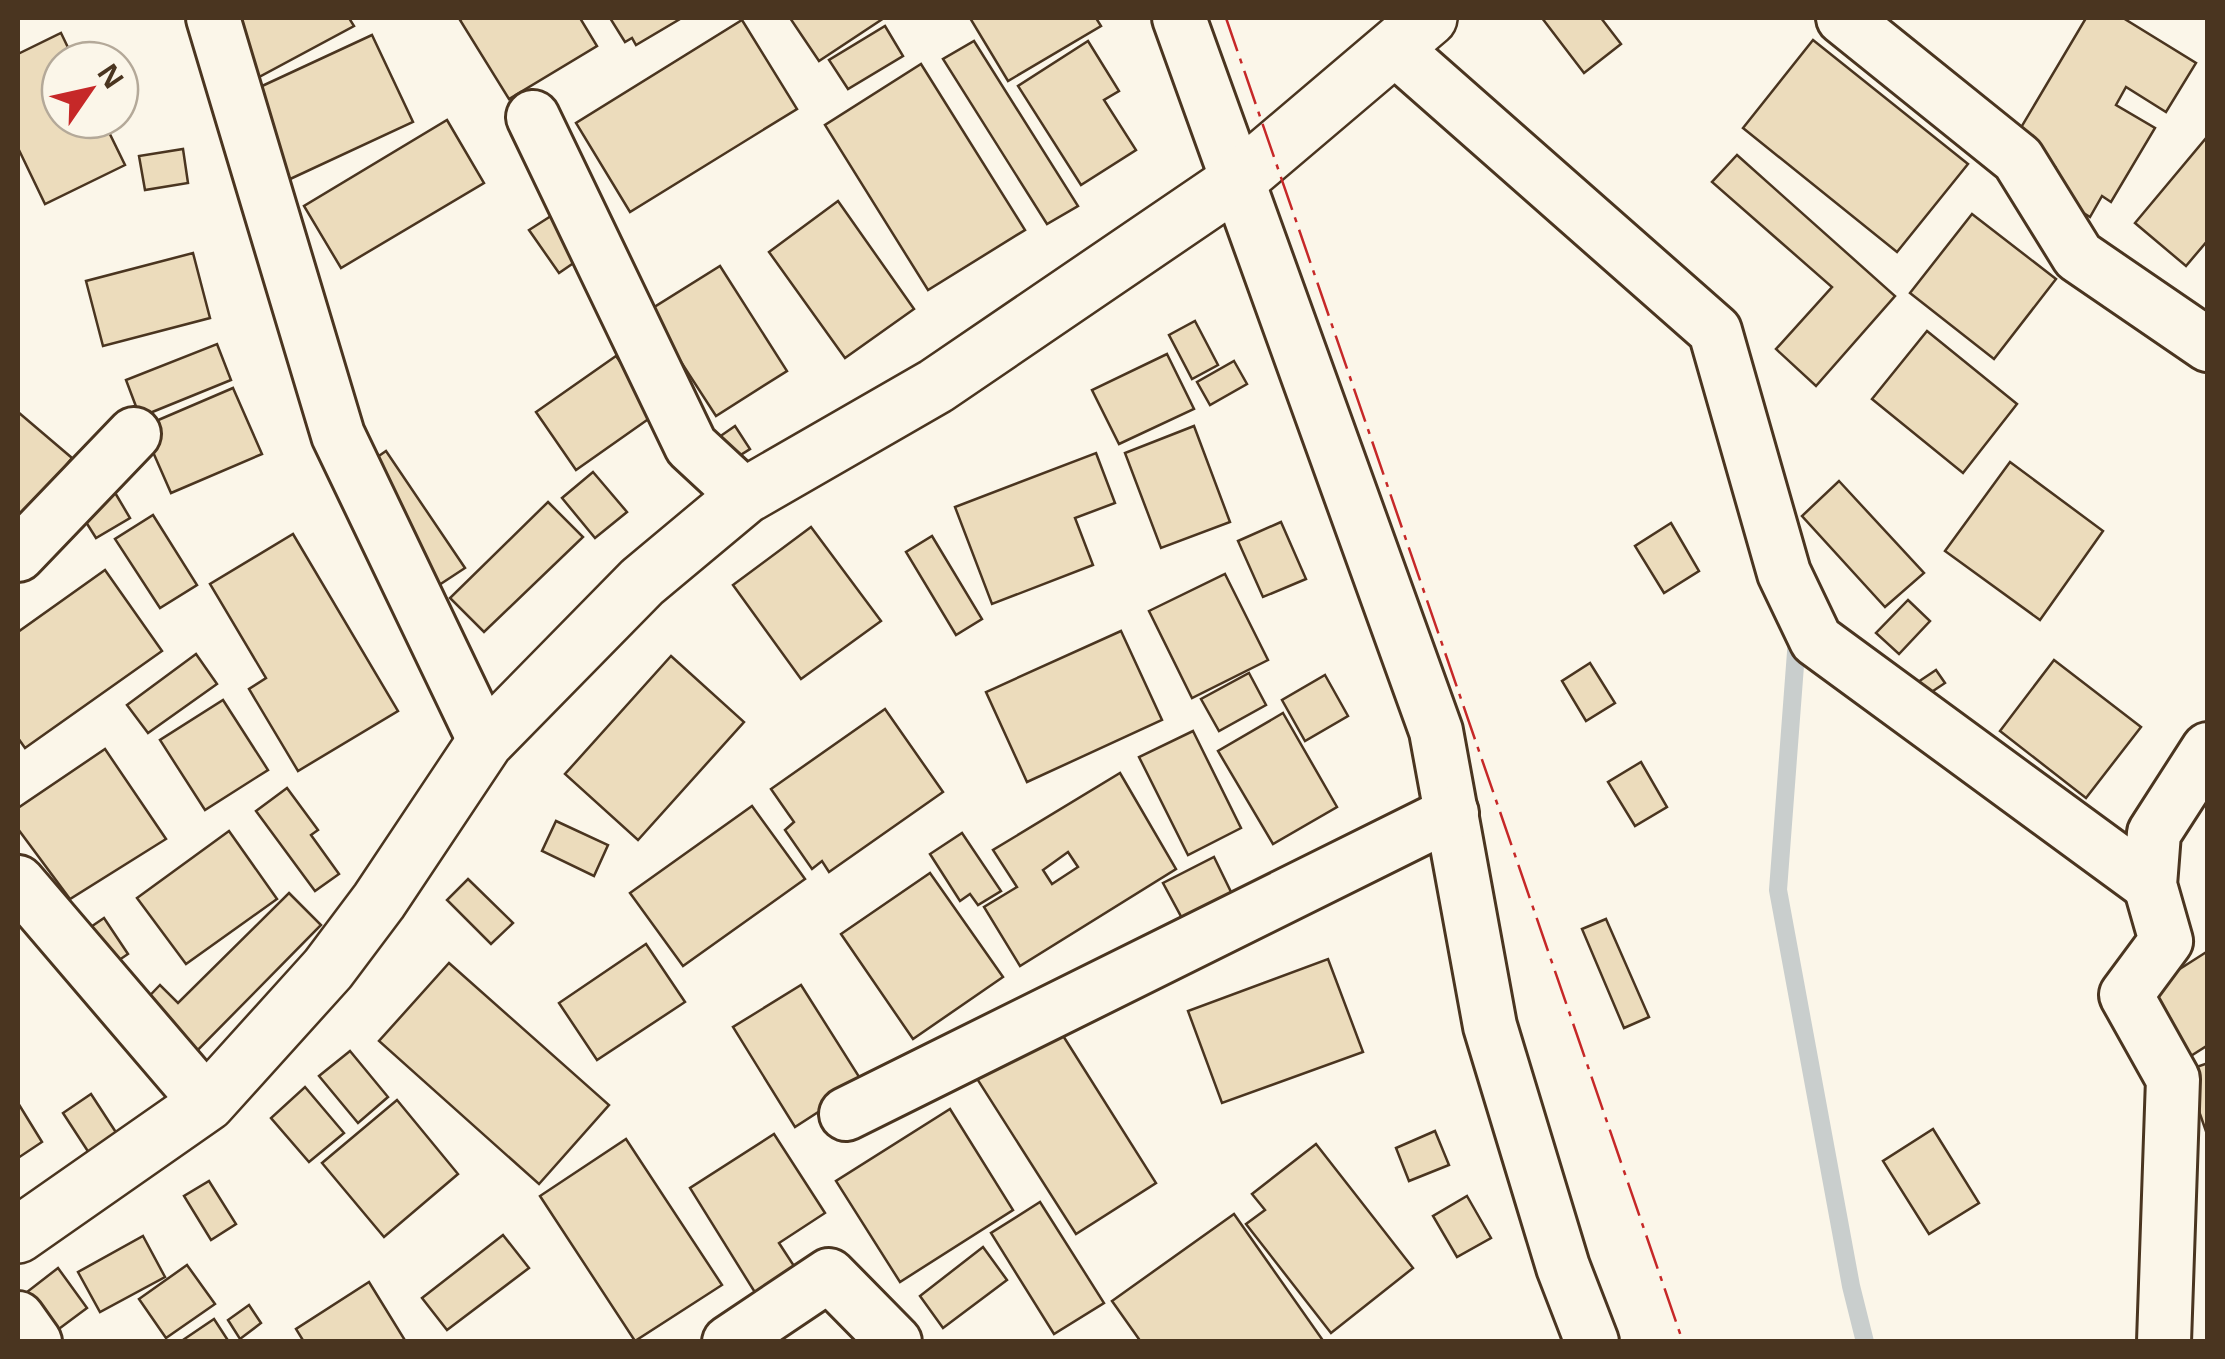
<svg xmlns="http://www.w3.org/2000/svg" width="2225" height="1359" viewBox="0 0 2225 1359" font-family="'Open Sans',sans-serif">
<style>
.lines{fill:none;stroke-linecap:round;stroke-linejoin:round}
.stream{stroke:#c9cecd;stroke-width:18}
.building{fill:#ecdcbc;stroke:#4a3520;stroke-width:2.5;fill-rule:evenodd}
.minor-casing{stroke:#4a3520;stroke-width:58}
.tertiary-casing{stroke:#4a3520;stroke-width:60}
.minor{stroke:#fbf6e9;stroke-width:52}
.tertiary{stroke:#fbf6e9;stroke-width:55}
.power{stroke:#c62828;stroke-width:2.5;stroke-dasharray:35 8 5 8;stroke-linecap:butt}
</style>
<rect width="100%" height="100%" fill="#fbf6e9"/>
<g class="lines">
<!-- stream -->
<polyline class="stream" points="1797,639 1778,890 1851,1286 1865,1342"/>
</g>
<!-- building -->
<g class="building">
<polygon points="227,18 349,18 354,26 259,77"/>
<polygon points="464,18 580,18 597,46 509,99 460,20"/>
<polygon points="610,18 679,18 680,19 636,45 632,38 625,42"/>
<polygon points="790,18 884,18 819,61"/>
<polygon points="970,18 1096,18 1101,26 1008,81"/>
<polygon points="1542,18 1601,18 1621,44 1584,73"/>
<polygon points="2086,18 2123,18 2196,63 2166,112 2126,87 2116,105 2155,128 2111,202 2102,196 2090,217 2042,187 2055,167 2013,141"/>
<polygon points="742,20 797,109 630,212 576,123"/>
<polygon points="885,26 903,56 848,89 829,60"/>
<polygon points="61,33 74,60 60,60 60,120 103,120 125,165 45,204 18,148 18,54"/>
<polygon points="372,35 413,122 288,180 247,93"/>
<polygon points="1813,40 1968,164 1897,252 1743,128"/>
<polygon points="974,41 1078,206 1047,224 943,59"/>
<polygon points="1088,41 1119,91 1104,100 1136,150 1081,185 1018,86"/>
<polygon points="921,64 1025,230 928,290 825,125"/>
<polygon points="447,120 484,183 341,268 304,206"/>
<polygon points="2207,137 2208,240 2186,266 2135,223"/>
<polygon points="183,149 188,183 145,190 139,156"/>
<polygon points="1737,155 1895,296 1816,386 1776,349 1832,287 1712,182"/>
<polygon points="838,201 914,309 845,358 769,252"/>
<polygon points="562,209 591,251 559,273 529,230"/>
<polygon points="1972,214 2056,279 1994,359 1910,293"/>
<polygon points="193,253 210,318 103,346 86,281"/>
<polygon points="720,266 787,371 716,416 648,311"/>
<polygon points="1195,321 1218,365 1192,379 1169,335"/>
<polygon points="1927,331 2017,404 1963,473 1872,399"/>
<polygon points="217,344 231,380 140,417 126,380"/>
<polygon points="1167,354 1194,409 1119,444 1092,390"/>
<polygon points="616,356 657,413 576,470 536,412"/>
<polygon points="1234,361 1247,384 1210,405 1197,382"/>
<polygon points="233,388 262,454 171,493 142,427"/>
<polygon points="18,412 72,458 18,523"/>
<polygon points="735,426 750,449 723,466 709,444"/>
<polygon points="1194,426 1230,522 1161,548 1125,453"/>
<polygon points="386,451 465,568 436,587 357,471"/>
<polygon points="1096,453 1115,503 1075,518 1093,565 992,604 955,507"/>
<polygon points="2010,462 2103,531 2040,620 1945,551"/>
<polygon points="593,472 627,512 595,538 562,498"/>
<polygon points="1839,481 1924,573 1885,607 1802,516"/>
<polygon points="114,491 130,518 96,538 79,511"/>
<polygon points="548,502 583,537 484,632 450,598"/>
<polygon points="153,515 197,585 160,608 115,539"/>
<polygon points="1281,522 1306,579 1263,597 1238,541"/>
<polygon points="1671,523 1699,571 1664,593 1635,546"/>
<polygon points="811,527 881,621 801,679 733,585"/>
<polygon points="293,534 398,711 298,771 249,689 266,678 210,584"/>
<polygon points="932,536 982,619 956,635 906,552"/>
<polygon points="105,570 162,651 25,748 18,738 18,632"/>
<polygon points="1225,574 1268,660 1192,698 1149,611"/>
<polygon points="1908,600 1930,621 1899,654 1876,633"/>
<polygon points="1121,631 1162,720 1027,782 986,692"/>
<polygon points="196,654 217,684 148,733 127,705"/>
<polygon points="671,656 744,722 638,840 565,774"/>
<polygon points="2054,660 2141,727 2086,798 2000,731"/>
<polygon points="1590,663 1615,703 1586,721 1562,681"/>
<polygon points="1936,670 1945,683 1921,699 1912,686"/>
<polygon points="1249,673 1266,705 1219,731 1201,699"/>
<polygon points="1325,675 1348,716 1305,741 1282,700"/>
<polygon points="223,700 268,770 205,810 160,740"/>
<polygon points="885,709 943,792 829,872 822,861 812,869 785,830 794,822 771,789"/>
<polygon points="1283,713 1337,807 1273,844 1218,751"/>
<polygon points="1193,731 1241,828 1188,855 1139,757"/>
<polygon points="105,749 166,839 70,899 18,829 18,808"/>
<polygon points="1641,762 1667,807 1635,826 1608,782"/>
<path d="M1120,773L1176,869L1020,966L984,907L1017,887L993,850ZM1068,852L1078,867L1052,884L1043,870Z"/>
<polygon points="287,788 318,830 311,835 339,874 315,891 256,811"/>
<polygon points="752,806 805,879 683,966 630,893"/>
<polygon points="556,821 608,845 594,876 542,851"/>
<polygon points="229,831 277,899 186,964 137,898"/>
<polygon points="962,833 1001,891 978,905 970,894 960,901 930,854"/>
<polygon points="1214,857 1232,894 1183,920 1163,883"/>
<polygon points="930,873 1003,977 913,1039 841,934"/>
<polygon points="468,879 513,923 491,944 447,900"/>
<polygon points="289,893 321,925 185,1063 134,1012 160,985 178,1003"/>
<polygon points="104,918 128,954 100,973 76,937"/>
<polygon points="1606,919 1649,1017 1624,1028 1582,929"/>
<polygon points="646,944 685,1002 597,1060 559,1003"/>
<polygon points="2208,951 2208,1045 2186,1059 2142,993"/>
<polygon points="1328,959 1363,1052 1222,1103 1188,1011"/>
<polygon points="449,963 609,1105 539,1184 379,1041"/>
<polygon points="801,985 863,1083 795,1127 733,1027"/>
<polygon points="1055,1023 1156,1183 1076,1234 974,1074"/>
<polygon points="350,1051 388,1097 358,1123 319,1076"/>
<polygon points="2208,1063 2208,1137 2185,1071"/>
<polygon points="305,1087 344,1133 309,1162 271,1118"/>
<polygon points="91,1094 119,1137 91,1156 63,1113"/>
<polygon points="397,1100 458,1174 384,1237 322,1163"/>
<polygon points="18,1103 42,1142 18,1158"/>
<polygon points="950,1109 1013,1210 900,1282 836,1181"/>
<polygon points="1933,1129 1979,1203 1929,1234 1883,1161"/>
<polygon points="1435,1131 1449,1165 1409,1181 1396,1148"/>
<polygon points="774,1134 825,1213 779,1243 796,1269 756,1294 690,1188"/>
<polygon points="626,1139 722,1285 635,1341 540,1196"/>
<polygon points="1316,1144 1413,1268 1331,1333 1246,1224 1265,1210 1252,1194"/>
<polygon points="209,1181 236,1224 211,1240 184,1196"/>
<polygon points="1467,1196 1491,1238 1457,1257 1433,1216"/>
<polygon points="1040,1202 1104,1303 1054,1334 991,1233"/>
<polygon points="1234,1214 1324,1342 1141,1342 1112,1301"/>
<polygon points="503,1235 529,1268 447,1330 422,1298"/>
<polygon points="143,1236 165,1277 100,1312 78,1272"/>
<polygon points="983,1247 1007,1280 943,1328 920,1296"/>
<polygon points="187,1265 215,1304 166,1338 139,1299"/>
<polygon points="58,1268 87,1308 44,1340 18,1299"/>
<polygon points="369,1282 406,1342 304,1342 296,1329"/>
<polygon points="249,1305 261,1323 240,1339 228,1320"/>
<polygon points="214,1319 229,1342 180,1342"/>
</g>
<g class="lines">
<defs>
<g id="minor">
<polyline points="213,18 338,435 485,742"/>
<polyline points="1179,18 1436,731 1490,1026 1563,1267 1592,1342"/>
<polyline points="1843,18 2018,159 2078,256 2208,345"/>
<polyline points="1394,48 1715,331 1784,573 1816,640 2150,885"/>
<polyline points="533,117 691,446 745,496"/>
<polyline points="18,555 134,434"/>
<polyline points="18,882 207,1103"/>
<polyline points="846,1114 1452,813"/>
<polyline points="18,1318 35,1342"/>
<polyline points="729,1342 829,1275 895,1342"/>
<polyline points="2164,1342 2173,1079 2126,995 2166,941 2150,885 2154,833 2208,749"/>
</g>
<polyline id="tertiary" points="18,1235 207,1103 328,969 379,901 485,742 642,582 745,496 936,386 1237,181 1429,18"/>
</defs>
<!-- minor casing -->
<use href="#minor" class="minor-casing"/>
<!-- tertiary casing -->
<use href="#tertiary" class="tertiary-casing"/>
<!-- minor -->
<use href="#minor" class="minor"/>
<!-- tertiary -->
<use href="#tertiary" class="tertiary"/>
<!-- power -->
<polyline class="power" points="1226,18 1683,1342"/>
</g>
<!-- border -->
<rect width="2225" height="1359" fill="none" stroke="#4a3520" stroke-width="40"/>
<!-- north arrow -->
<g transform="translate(90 90) rotate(56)"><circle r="48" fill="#fbf6e9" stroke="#b4a999" stroke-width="2.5"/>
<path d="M0-8L18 38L0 25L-18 38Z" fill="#c62828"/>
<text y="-15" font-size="28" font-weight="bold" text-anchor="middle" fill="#4a3520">N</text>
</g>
</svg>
